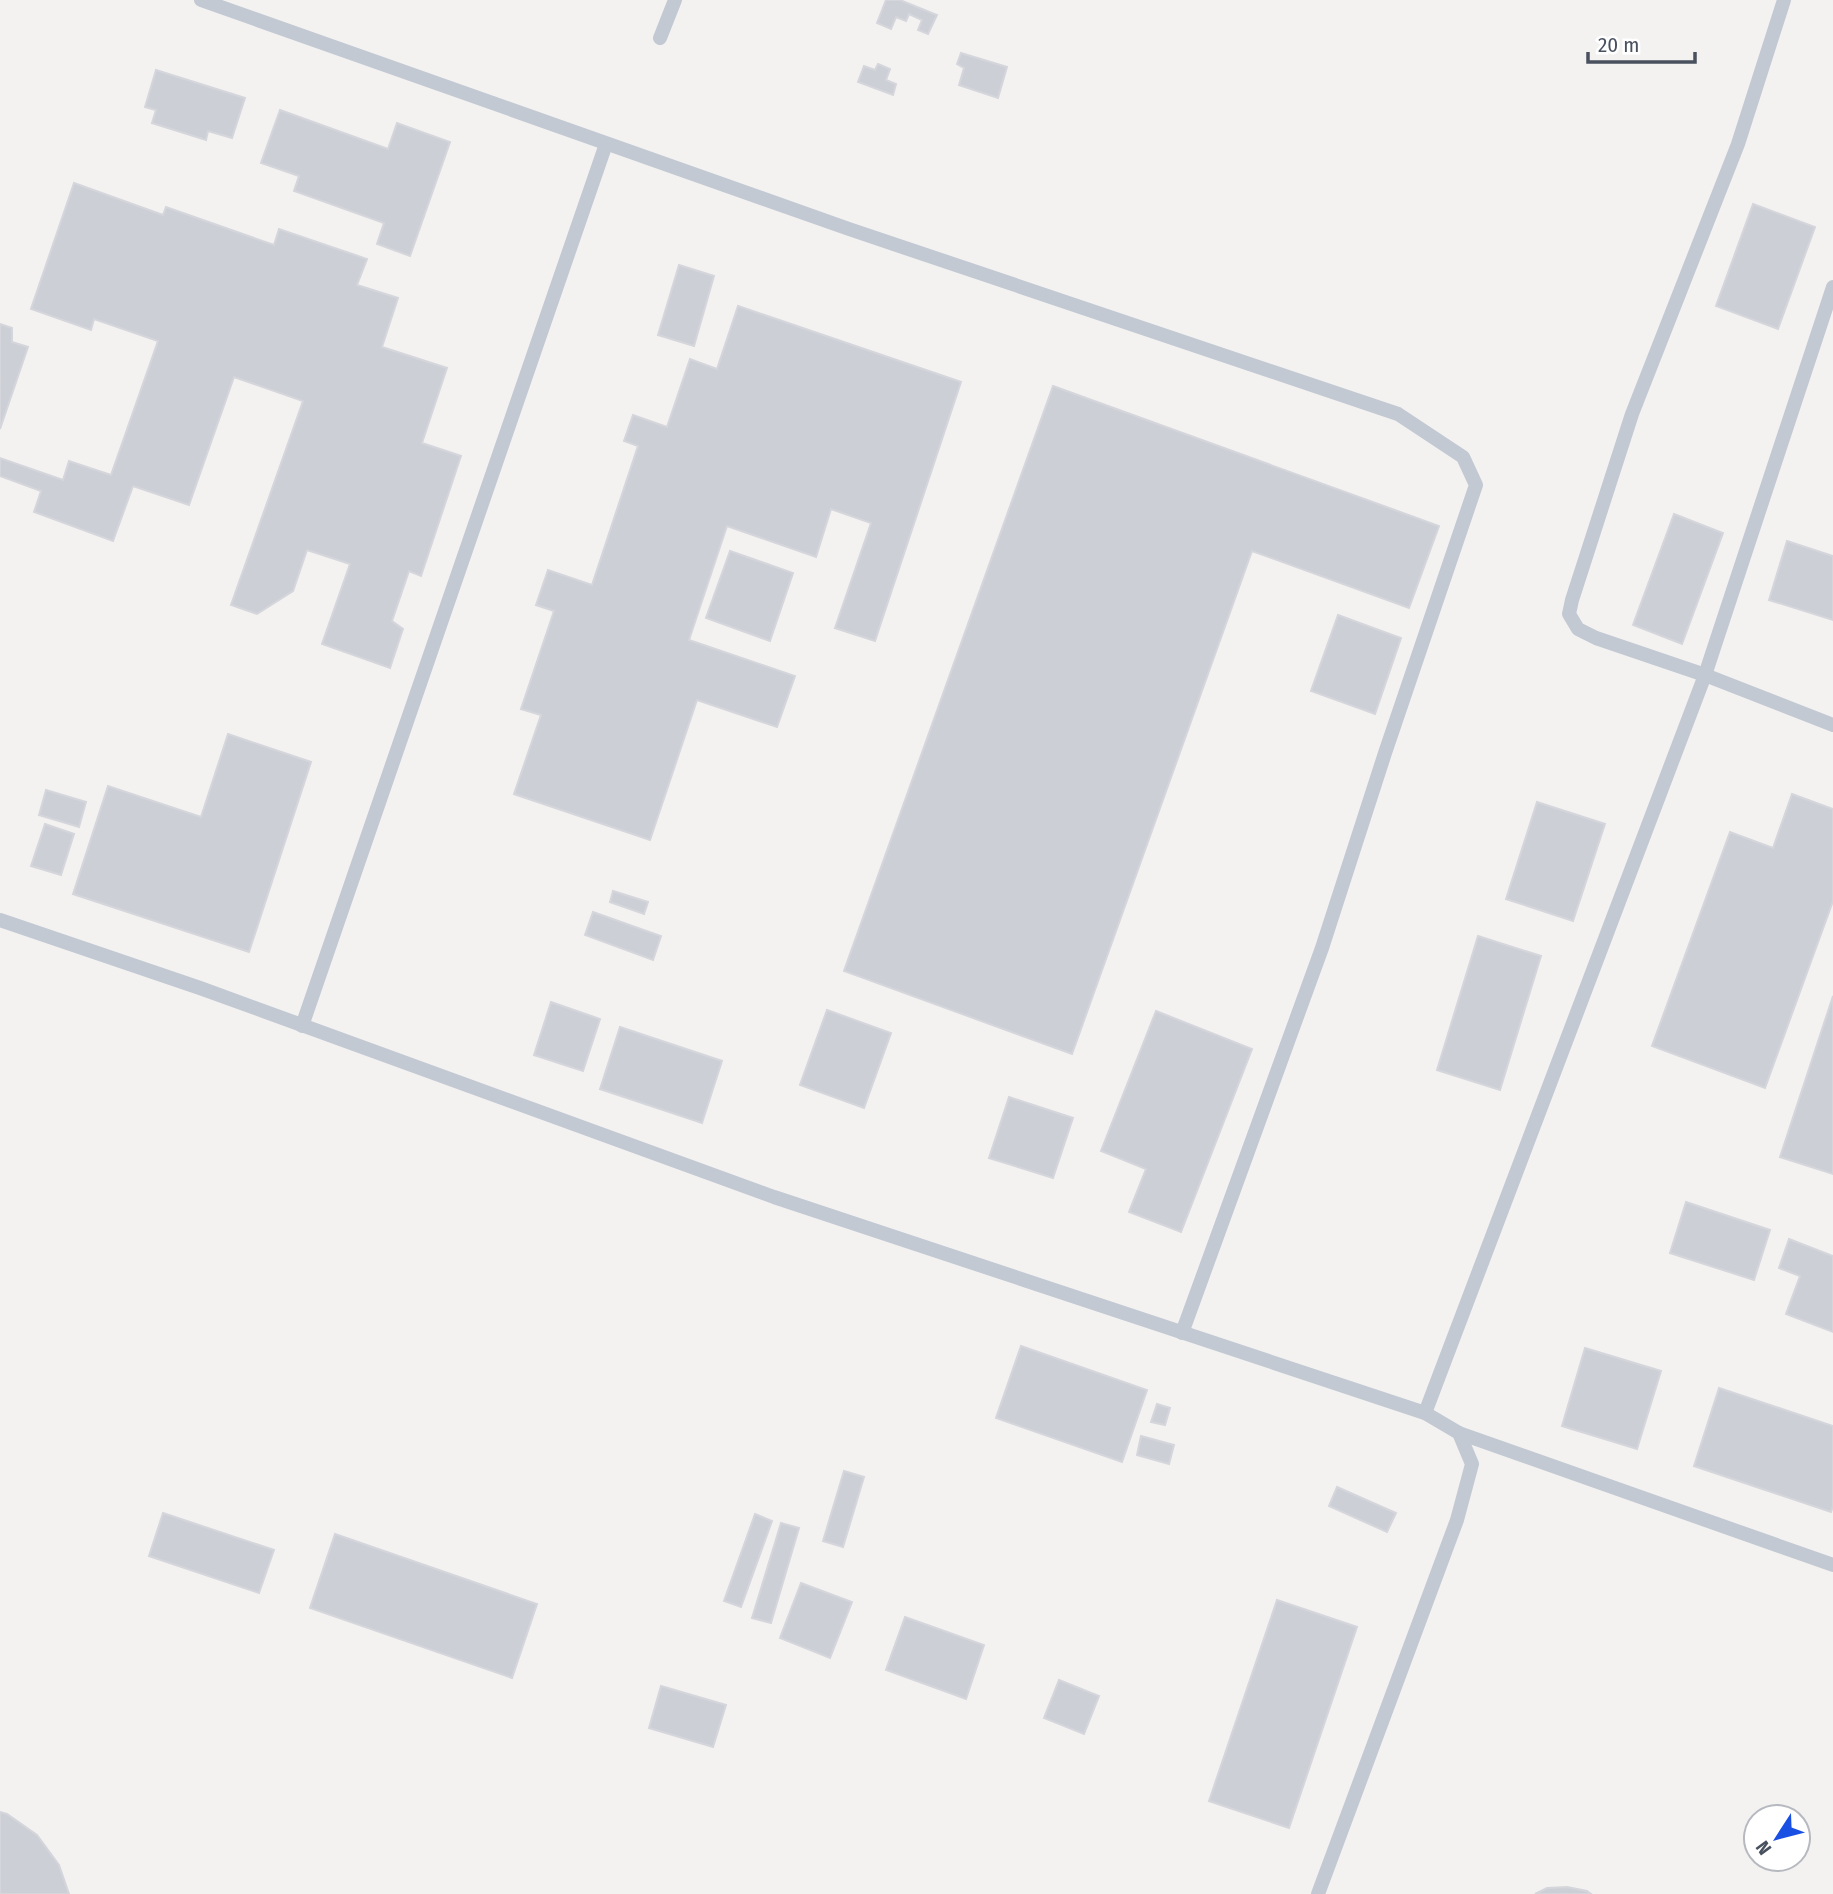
<svg xmlns="http://www.w3.org/2000/svg" width="1833" height="1894" viewBox="0 0 1833 1894" font-family="'Fira Sans Condensed',sans-serif">
<style>
.building{fill:#cdcfd6;stroke:#d5d6dc;stroke-width:2}
.lines{fill:none;stroke-linecap:round;stroke-linejoin:round}
.lane{stroke:#c2c9d2;stroke-width:14}
</style>
<rect width="100%" height="100%" fill="#f3f2f1"/>
<!-- building -->
<g class="building">
<polygon points="886,0 900,0 937,15 928,34 918,30 922,20 909,14 906,21 896,17 891,29 877,23"/>
<polygon points="961,53 1007,67 998,98 959,85 964,68 957,64"/>
<polygon points="878,64 890,69 886,80 896,84 893,95 858,82 864,66 875,70"/>
<polygon points="156,70 245,98 232,138 208,131 206,140 152,123 156,110 145,107"/>
<polygon points="280,110 388,149 397,123 450,142 410,256 377,244 384,223 294,191 299,176 261,163"/>
<polygon points="74,183 163,215 166,207 274,245 279,229 367,259 357,285 398,298 382,347 447,368 422,443 461,456 421,576 409,571 392,621 403,629 390,668 322,644 350,564 307,550 293,591 257,614 231,605 303,401 234,377 189,505 133,486 113,541 34,512 41,491 0,476 0,458 63,480 69,461 111,475 158,341 94,319 91,330 31,309"/>
<polygon points="1753,204 1815,227 1778,329 1716,306"/>
<polygon points="679,265 714,276 694,346 658,335"/>
<polygon points="738,306 961,382 875,641 835,628 871,523 831,509 816,557 727,526 689,640 795,676 777,727 697,700 650,840 514,794 541,715 521,709 554,611 536,605 548,570 592,585 638,446 624,441 633,415 667,427 690,359 717,369"/>
<polygon points="0,324 12,328 12,342 28,347 0,429"/>
<polygon points="1053,386 1439,526 1409,608 1252,551 1072,1054 844,971"/>
<polygon points="1674,514 1723,533 1682,644 1633,625"/>
<polygon points="1787,541 1833,556 1833,620 1769,600"/>
<polygon points="730,551 793,573 770,641 706,618"/>
<polygon points="1338,615 1401,638 1375,714 1311,691"/>
<polygon points="228,734 311,762 249,952 73,894 108,786 201,817"/>
<polygon points="46,790 86,802 79,827 39,815"/>
<polygon points="1792,794 1833,809 1833,901 1765,1088 1652,1046 1730,832 1773,848"/>
<polygon points="1537,802 1605,824 1573,921 1506,899"/>
<polygon points="45,824 74,834 61,875 31,866"/>
<polygon points="613,891 648,902 644,914 610,902"/>
<polygon points="593,912 661,936 653,960 585,935"/>
<polygon points="1478,936 1541,956 1500,1090 1437,1070"/>
<polygon points="1833,996 1833,1174 1780,1157"/>
<polygon points="551,1002 600,1019 583,1071 534,1055"/>
<polygon points="827,1010 891,1033 864,1108 800,1085"/>
<polygon points="1156,1011 1252,1049 1181,1232 1129,1212 1146,1169 1101,1151"/>
<polygon points="620,1027 722,1061 702,1123 600,1089"/>
<polygon points="1009,1097 1073,1118 1053,1178 989,1158"/>
<polygon points="1686,1202 1770,1230 1754,1280 1670,1253"/>
<polygon points="1789,1239 1833,1256 1833,1332 1786,1314 1800,1276 1779,1268"/>
<polygon points="1021,1346 1147,1390 1122,1462 996,1418"/>
<polygon points="1585,1348 1661,1371 1637,1449 1562,1426"/>
<polygon points="1719,1388 1833,1426 1833,1506 1831,1512 1694,1466"/>
<polygon points="1157,1404 1170,1408 1165,1425 1151,1422"/>
<polygon points="1141,1436 1174,1445 1169,1464 1137,1455"/>
<polygon points="844,1471 864,1477 843,1547 823,1541"/>
<polygon points="1337,1487 1396,1513 1387,1532 1329,1506"/>
<polygon points="163,1513 274,1550 259,1593 149,1556"/>
<polygon points="755,1514 772,1521 741,1607 724,1601"/>
<polygon points="781,1523 799,1528 771,1623 752,1618"/>
<polygon points="335,1534 537,1604 512,1678 310,1608"/>
<polygon points="801,1583 852,1602 830,1658 780,1638"/>
<polygon points="1277,1600 1357,1627 1289,1828 1209,1801"/>
<polygon points="905,1617 984,1645 966,1699 886,1670"/>
<polygon points="1059,1680 1099,1696 1084,1734 1044,1718"/>
<polygon points="661,1686 726,1705 713,1747 649,1728"/>
<polygon points="0,1812 7,1814 37,1835 59,1865 69,1894 0,1894"/>
<polygon points="1567,1887 1587,1891 1591,1894 1535,1894 1547,1888"/>
</g>
<g class="lines">
<!-- lane -->
<g class="lane">
<polyline points="201,0 849,229 1398,414 1463,457 1476,485 1385,753 1322,948 1182,1333"/>
<polyline points="1784,0 1738,144 1632,414 1572,600 1569,614 1578,629 1596,638 1705,675 1833,725"/>
<polyline points="660,38 675,0"/>
<polyline points="0,920 200,988 774,1197 1425,1413 1459,1433 1472,1464 1457,1520 1318,1894"/>
<polyline points="302,1026 606,144"/>
<polyline points="1425,1413 1705,675 1833,287"/>
<polyline points="1459,1433 1833,1565"/>
</g>
</g>
<!-- north arrow -->
<g transform="translate(1777 1838) rotate(234)"><circle r="33" fill="#ffffff" stroke="#b6b9bf" stroke-width="2"/>
<path d="M0-5L12 26L0 18L-12 26Z" fill="#1a4fe4"/>
<text y="-10" font-size="19" font-weight="bold" text-anchor="middle" fill="#49515f">N</text>
</g>
<!-- scale -->
<path d="M1588 52v10h107v-10" fill="none" stroke="#49515f" stroke-width="3.5"/>
<text x="1598" y="52" font-size="21" fill="#49515f" stroke="#ffffff" stroke-width="5" paint-order="stroke">20 m</text>
</svg>
